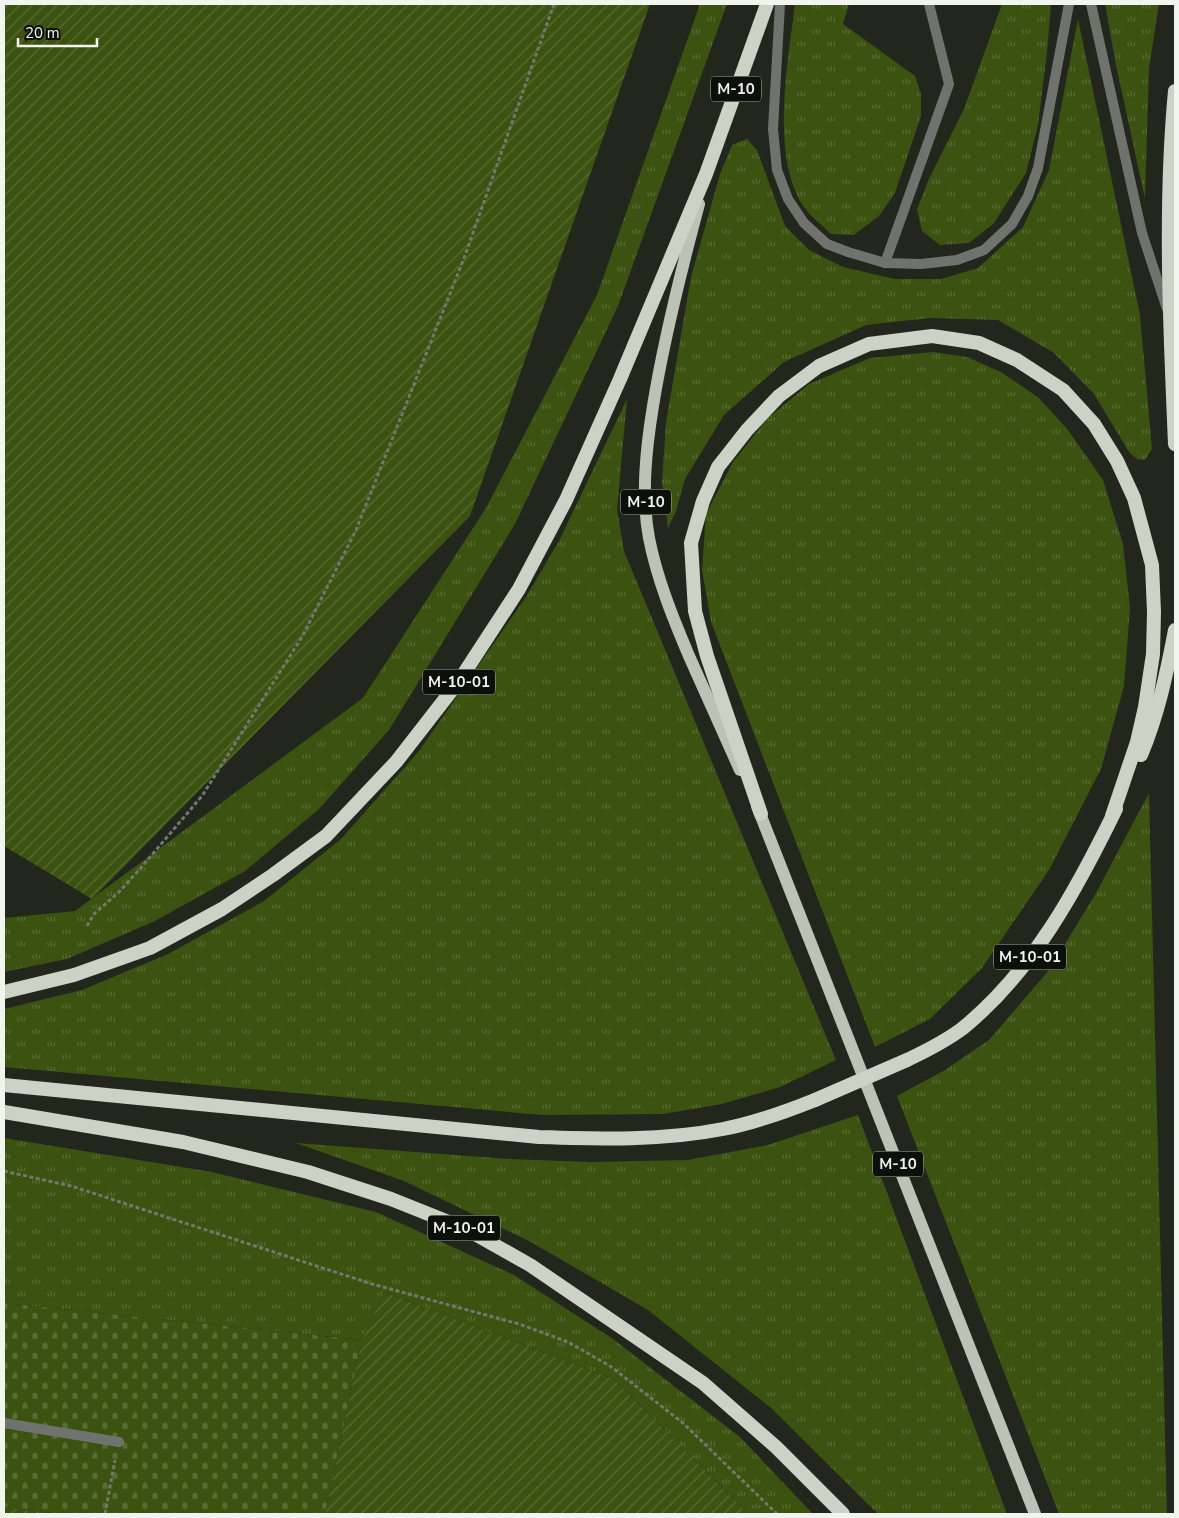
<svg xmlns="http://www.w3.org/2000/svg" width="1179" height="1518" viewBox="0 0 1179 1518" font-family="'Nunito Sans',sans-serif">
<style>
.grass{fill:url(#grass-tufts)}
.cemetery{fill:url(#cemetery-stones)}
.garden{fill:url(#garden-furrows)}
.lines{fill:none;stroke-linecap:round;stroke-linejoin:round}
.path{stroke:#73776e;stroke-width:3;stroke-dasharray:4 2.5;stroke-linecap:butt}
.service{stroke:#70736d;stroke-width:10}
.primary{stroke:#bdc2b7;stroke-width:12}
.trunk{stroke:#ccd2c6;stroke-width:14}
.trunk-bridge{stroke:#ccd2c6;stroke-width:14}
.labels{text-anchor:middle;stroke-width:4;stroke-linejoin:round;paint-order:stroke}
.shield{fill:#0c0f0a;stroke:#adb0aa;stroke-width:1}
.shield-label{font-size:15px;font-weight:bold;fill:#f2f5ee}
</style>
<defs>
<pattern id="grass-tufts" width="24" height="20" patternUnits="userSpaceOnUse" patternTransform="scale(1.25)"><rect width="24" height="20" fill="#3b5210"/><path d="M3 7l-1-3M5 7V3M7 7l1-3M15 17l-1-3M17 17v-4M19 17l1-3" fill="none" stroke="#586c33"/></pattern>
<pattern id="cemetery-stones" width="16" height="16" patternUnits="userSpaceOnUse" patternTransform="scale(1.25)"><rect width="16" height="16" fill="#3b5210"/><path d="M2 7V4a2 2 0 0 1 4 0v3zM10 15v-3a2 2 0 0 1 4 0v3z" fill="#586c33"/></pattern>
<pattern id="garden-furrows" width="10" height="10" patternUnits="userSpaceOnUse" patternTransform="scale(1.25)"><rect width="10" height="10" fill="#3b5210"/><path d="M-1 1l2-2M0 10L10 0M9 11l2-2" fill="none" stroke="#586c33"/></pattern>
</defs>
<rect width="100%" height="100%" fill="#22261c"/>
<!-- grass -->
<g class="grass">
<polygon points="700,4 727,4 618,306 515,524 389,730 319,809 245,871 155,921 67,959 4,972 4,918 75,911 363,698 486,508 597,295"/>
<path d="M795,4H849L843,24L915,76L921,94V116L895,193L879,216L854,235L831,234C823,226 811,217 804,207C770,156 788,62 795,4Z"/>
<polygon points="1002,4 1051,4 1047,52 1038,125 1026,173 994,223 969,243 940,245 922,231 917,209 929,179 964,109"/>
<polygon points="1105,4 1159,4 1149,68 1145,199 1116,65"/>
<polygon points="1078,19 1140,315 1152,449 1145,460 1137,459 1129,452 1094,394 1054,353 998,320 930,318 866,325 784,362 724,415 685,479 676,511 668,528 662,482 666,422 691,277 720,174 732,145 747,139 757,150 785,226 809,250 843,267 895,279 941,279 978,268 1023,227 1049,170"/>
<polygon points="933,352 967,357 1001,372 1039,398 1068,430 1103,480 1123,544 1130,608 1124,686 1101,769 1049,870 982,968 930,1019 875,1047 711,622 702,570 706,514 733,462 768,418 809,384 870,358"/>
<polygon points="627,399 617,510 624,551 836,1060 780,1087 722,1104 663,1114 543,1115 4,1067 4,1009 82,990 168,954 264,901 341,839 419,751 526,597 559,541"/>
<polygon points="1149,793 1167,1514 1059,1514 897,1096 945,1070 989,1040 1050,969 1096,893"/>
<polygon points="858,1115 1007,1514 878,1514 771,1408 648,1310 529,1241 404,1181 296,1143 509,1159 591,1162 688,1160 768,1145"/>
<polygon points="4,1138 212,1172 376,1212 514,1275 613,1339 740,1437 813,1514 749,1514 614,1379 384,1292 362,1340 4,1303"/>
</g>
<!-- cemetery -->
<polygon class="cemetery" points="4,1303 362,1340 325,1514 58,1514 4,1507"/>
<!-- garden -->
<g class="garden">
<polygon points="4,4 650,4 470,516 92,899 4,846"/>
<polygon points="384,1292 614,1379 749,1514 325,1514 362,1340"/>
<polygon points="4,1507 58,1514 4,1514"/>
</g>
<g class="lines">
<!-- path -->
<g class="path">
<polyline points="87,926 94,914 119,892 139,870 202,796 302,637 356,530 463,261 554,4"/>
<polyline points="4,1171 71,1186 372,1284 519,1324 568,1342 610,1366 683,1423 777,1514"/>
<polyline points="105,1514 115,1460"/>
</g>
<!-- service -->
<g class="service">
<polyline points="780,4 773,129 777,170 788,199 804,223 827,244 848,252 885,263 921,264 957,260 984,250 1012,224 1028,196 1038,168 1069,4"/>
<polyline points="1091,4 1142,233 1167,309"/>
<polyline points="885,263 949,84 929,4"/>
<polyline points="4,1423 119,1442"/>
</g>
<!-- primary -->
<g class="primary">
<path d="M699,204C681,271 664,338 653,406C646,449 641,495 649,538C657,579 673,618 689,656C706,694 723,732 740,770"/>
<polyline points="757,806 1035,1514"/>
</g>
<!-- trunk -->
<g class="trunk">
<path d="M1175,91C1164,208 1170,327 1175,444"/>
<path d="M1141,755C1158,715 1167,672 1175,630"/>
<polyline points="761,814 707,656 695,611 691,543 703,501 718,467 747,430 779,396 819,366 869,344 932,336 979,343 1017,360 1063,390 1094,424 1117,461 1134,498 1152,565 1154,612 1153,654 1145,707 1137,742 1112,816"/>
<polyline points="4,992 74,975 150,948 222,909 273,875 326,836 396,762 459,681 519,589 566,500 620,379 706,174 767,4"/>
<path d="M907,1060C926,1051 946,1041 963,1028C1033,971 1077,889 1116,809"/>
<path d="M4,1085L539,1137C601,1139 662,1141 723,1129C755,1123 785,1112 815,1100"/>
<polyline points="4,1112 183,1142 308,1172 391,1199 466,1229 530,1265 703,1383 776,1447 843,1514"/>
</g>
<!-- trunk-bridge -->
<polyline class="trunk-bridge" points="815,1100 907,1060"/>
</g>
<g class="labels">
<!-- shield labels -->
<g class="shield">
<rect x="711" y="76.5" width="50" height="25" rx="4"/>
<rect x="621" y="489.5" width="50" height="25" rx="4"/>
<rect x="423" y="669.5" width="72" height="25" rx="4"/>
<rect x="994" y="944.5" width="72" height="25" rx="4"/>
<rect x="873" y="1151.5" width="50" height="25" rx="4"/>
<rect x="428" y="1215.5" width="72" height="25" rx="4"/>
</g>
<g class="shield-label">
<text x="736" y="94">М-10</text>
<text x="646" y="507">М-10</text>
<text x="459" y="687">М-10-01</text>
<text x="1030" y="962">М-10-01</text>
<text x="898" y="1169">М-10</text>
<text x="464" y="1233">М-10-01</text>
</g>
</g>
<!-- border -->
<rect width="1179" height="1518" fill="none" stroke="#f2f5ee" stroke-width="10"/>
<!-- scale -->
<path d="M18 38v8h79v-8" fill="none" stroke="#f2f5ee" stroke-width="2.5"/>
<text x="25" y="38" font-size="15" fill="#f2f5ee" stroke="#0c0f0a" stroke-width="4" paint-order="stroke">20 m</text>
</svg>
